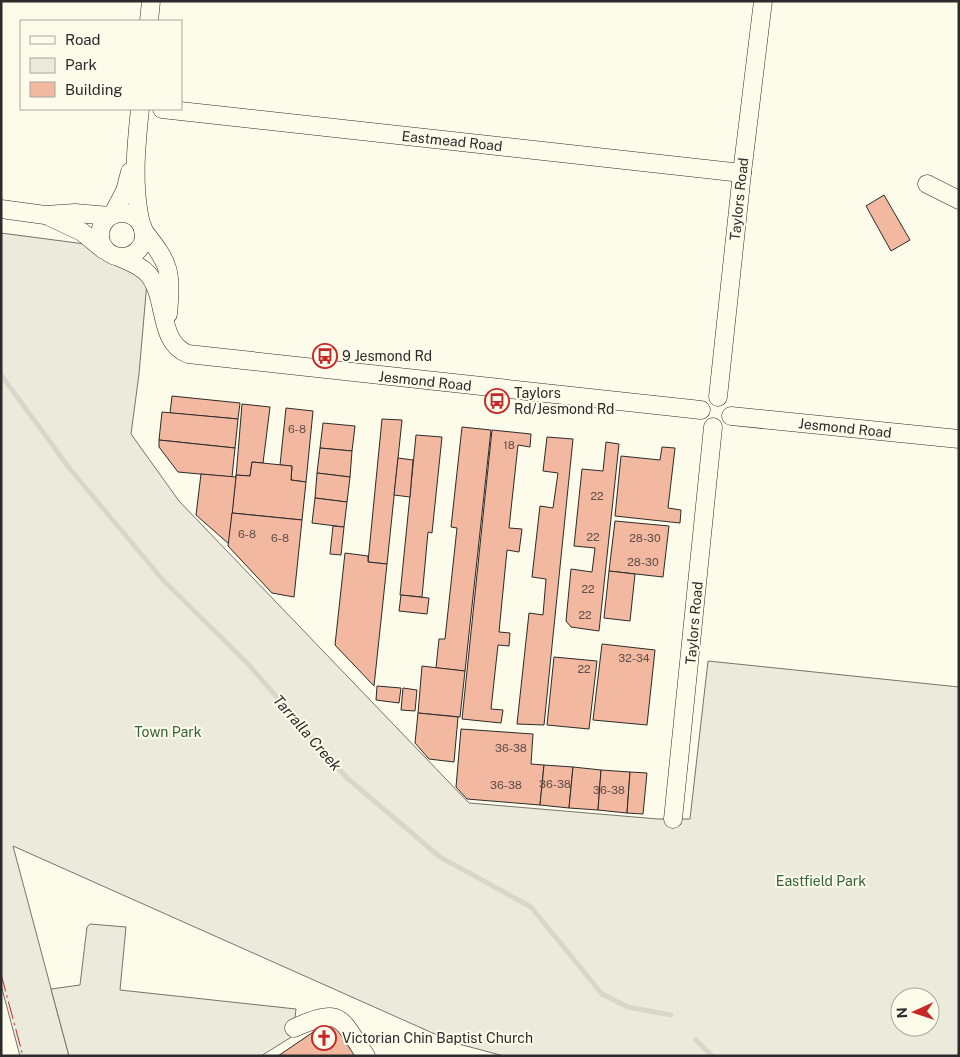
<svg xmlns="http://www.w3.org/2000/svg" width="960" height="1057" viewBox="0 0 960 1057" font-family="'Public Sans',sans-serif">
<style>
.green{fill:#ecebdb;stroke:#74746e;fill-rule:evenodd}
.parking{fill:#eceadb;stroke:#74746e}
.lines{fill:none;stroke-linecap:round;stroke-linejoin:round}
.stream{stroke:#d8d7c9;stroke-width:5}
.building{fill:#f2b8a0;stroke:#2b2b2b}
.minor-casing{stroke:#2b2b2b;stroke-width:19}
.minor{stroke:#fdfbea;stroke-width:18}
.power{stroke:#c62828;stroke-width:1;stroke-dasharray:18 4 2.5 4;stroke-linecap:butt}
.labels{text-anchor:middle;stroke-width:4;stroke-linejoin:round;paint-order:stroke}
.number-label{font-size:11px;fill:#5d4e48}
.street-label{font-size:14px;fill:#2b2b2b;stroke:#fdfbea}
.poi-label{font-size:14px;fill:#2b2b2b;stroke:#fdfbea;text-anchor:start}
.park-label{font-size:14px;fill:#34623c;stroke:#fdfbea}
.water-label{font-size:15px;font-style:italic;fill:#2b2b2b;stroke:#fdfbea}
</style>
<rect width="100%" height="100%" fill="#fdfbea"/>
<!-- green -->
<path class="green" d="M1,233L85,244L107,262L130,270L147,282L139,374L131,434L179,501L469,803L658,819H690L708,661L959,687V1056H504L455,1043L13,846L69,1056H20L1,985ZM900,997H930V1027H900Z"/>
<!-- parking -->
<polygon class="parking" points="90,924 126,927 120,990 296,1009 293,1036 261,1056 69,1056 51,989 80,985 87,927"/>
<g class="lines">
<!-- stream -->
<g class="stream">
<polyline points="1,375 70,469 163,580 249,665 346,777 440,857 531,907 602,994 628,1007 671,1015"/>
<polyline points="696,1040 712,1056"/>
</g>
</g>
<!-- building -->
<g class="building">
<polygon points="884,195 910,240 891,251 866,206"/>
<polygon points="172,396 240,403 238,419 170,413"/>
<polygon points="242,404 270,407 263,463 252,462 250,476 236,475 236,477"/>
<polygon points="286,408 313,411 306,482 291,480 292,466 280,465"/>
<polygon points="162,412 238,419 235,448 159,440"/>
<polygon points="382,419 402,420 387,564 368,562"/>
<polygon points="323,423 355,426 352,451 320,448"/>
<polygon points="462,427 491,430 465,671 436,668 439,639 445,639 457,528 451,527"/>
<polygon points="492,430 531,434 530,447 518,445 509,528 522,529 519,552 507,550 499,632 510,633 509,646 498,645 491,709 503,710 501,723 462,719"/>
<polygon points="416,435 442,437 432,533 428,532 422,597 400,595"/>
<polygon points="547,437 573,439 544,725 517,724 529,613 543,615 546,579 532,577 540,506 553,508 558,473 543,471"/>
<polygon points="159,440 235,448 232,477 178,472 159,447"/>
<polygon points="606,442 619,444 599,631 571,627 566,621 571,569 592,572 595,548 574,546 582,469 603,471"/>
<polygon points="662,447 675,448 668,508 681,510 680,523 615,516 621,456 660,460"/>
<polygon points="320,448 352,451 350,477 317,473"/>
<polygon points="398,458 413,460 410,497 394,495"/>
<polygon points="252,462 292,466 291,480 306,482 302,520 232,513 236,475 250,476"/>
<polygon points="317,473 350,477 347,502 315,498"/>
<polygon points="201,474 236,477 229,544 196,515"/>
<polygon points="315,498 347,502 344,527 312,523"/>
<polygon points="232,513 302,520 294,597 272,593 228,546"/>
<polygon points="615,521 669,526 663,577 609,571"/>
<polygon points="333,526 344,527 341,555 330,554"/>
<polygon points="345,553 368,556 368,562 387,564 374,686 335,645"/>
<polygon points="609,571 635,574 630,621 604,618"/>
<polygon points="401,595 429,598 427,614 399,611"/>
<polygon points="602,644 655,650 647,725 593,720"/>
<polygon points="554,657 597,661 589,729 547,725"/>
<polygon points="422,666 465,671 460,717 418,713"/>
<polygon points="377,686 401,688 399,703 376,700"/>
<polygon points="403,688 417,690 415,711 401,710"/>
<polygon points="418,713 458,717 454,762 429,759 415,743"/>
<polygon points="461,729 533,734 531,764 544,765 540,805 467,799 456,787"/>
<polygon points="544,765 573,767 569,808 540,805"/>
<polygon points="573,767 601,770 598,810 569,808"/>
<polygon points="601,770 630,772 627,813 598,810"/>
<polygon points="630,772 647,773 643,814 627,813"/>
<polygon points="331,1020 355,1056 278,1056"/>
</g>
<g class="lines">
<defs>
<g id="minor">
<polyline points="149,21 151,1"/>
<path d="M140,109C136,146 132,187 141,224"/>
<polyline points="162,109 742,173"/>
<polyline points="927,184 959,200"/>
<polyline points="1,209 45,215 75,213 110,216"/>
<circle cx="122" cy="235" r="22"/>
<polyline points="113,214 125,191 130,172"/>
<polyline points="50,217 82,232 104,250"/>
<path d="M143,230C170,264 172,271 168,314"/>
<path d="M121,258C130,262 141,266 148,274C168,297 157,342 188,354L701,410"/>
<polyline points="718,397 742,173 763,1"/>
<polyline points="731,416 959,439"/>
<polyline points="673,819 713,427"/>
<path d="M294,1028C342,1007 339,1016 366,1056"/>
</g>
</defs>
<!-- minor casing -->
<use href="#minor" class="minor-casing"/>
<!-- minor -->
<use href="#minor" class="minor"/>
<!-- power -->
<polyline class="power" points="1,974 23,1056"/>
</g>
<!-- icons -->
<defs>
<symbol id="bus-ring" viewBox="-11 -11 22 22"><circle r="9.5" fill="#fdfbea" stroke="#c62828" stroke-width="1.5"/><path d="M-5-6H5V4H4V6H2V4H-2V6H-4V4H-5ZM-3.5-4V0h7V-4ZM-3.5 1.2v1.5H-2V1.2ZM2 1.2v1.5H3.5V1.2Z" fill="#c62828"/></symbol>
<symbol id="church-ring" viewBox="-11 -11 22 22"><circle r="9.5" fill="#fdfbea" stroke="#c62828" stroke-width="1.5"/><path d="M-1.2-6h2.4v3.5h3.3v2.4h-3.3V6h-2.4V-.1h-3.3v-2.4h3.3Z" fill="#c62828"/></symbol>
</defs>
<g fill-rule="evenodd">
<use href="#bus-ring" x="311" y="342" width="28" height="28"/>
<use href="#bus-ring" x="483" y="387" width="28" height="28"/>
<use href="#church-ring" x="310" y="1024" width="28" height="28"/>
</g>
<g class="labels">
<!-- number labels -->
<g class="number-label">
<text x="297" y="433">6-8</text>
<text x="509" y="449">18</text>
<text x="597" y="500">22</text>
<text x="247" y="538">6-8</text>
<text x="593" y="541">22</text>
<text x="280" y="542">6-8</text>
<text x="645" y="542">28-30</text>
<text x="643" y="566">28-30</text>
<text x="588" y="593">22</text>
<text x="585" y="619">22</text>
<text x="634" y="662">32-34</text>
<text x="584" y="673">22</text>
<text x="511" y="752">36-38</text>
<text x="555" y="788">36-38</text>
<text x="506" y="789">36-38</text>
<text x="609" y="794">36-38</text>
</g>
<!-- street labels -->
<g class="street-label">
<text transform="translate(452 141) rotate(6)" y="5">Eastmead Road</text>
<text transform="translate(739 199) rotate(-84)" y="5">Taylors Road</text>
<text transform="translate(425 381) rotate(6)" y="5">Jesmond Road</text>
<text transform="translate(845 428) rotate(6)" y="5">Jesmond Road</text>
<text transform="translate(694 623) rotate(-85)" y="5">Taylors Road</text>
</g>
<!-- poi labels -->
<g class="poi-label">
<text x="342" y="361">9 Jesmond Rd</text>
<text x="514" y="398">Taylors<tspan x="514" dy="16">Rd/Jesmond Rd</tspan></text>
<text x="342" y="1043">Victorian Chin Baptist Church</text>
</g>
<!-- park labels -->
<g class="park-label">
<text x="168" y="737">Town Park</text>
<text x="821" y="886">Eastfield Park</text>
</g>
<!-- water labels -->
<g class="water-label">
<text transform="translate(307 733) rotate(49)" y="5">Tarralla Creek</text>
</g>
</g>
<!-- border -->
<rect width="960" height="1057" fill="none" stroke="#2b2b2b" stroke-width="5"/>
<!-- legend -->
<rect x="20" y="20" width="162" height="90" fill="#fdfbea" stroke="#a9a89e"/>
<rect x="30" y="36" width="25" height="8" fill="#fdfbea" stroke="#a9a89e"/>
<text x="65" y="45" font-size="15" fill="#2b2b2b">Road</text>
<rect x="30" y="58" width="25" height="15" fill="#ecebdb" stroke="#a9a89e"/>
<text x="65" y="70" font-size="15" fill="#2b2b2b">Park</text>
<rect x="30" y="82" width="25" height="15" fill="#f2b8a0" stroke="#a9a89e"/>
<text x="65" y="95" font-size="15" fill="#2b2b2b">Building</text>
<!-- north arrow -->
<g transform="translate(915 1012) rotate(267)"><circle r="24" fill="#fdfbea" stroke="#a9a89e"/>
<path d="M0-4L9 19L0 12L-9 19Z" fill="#c62828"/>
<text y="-8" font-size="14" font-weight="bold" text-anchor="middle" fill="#2b2b2b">N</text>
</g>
</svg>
